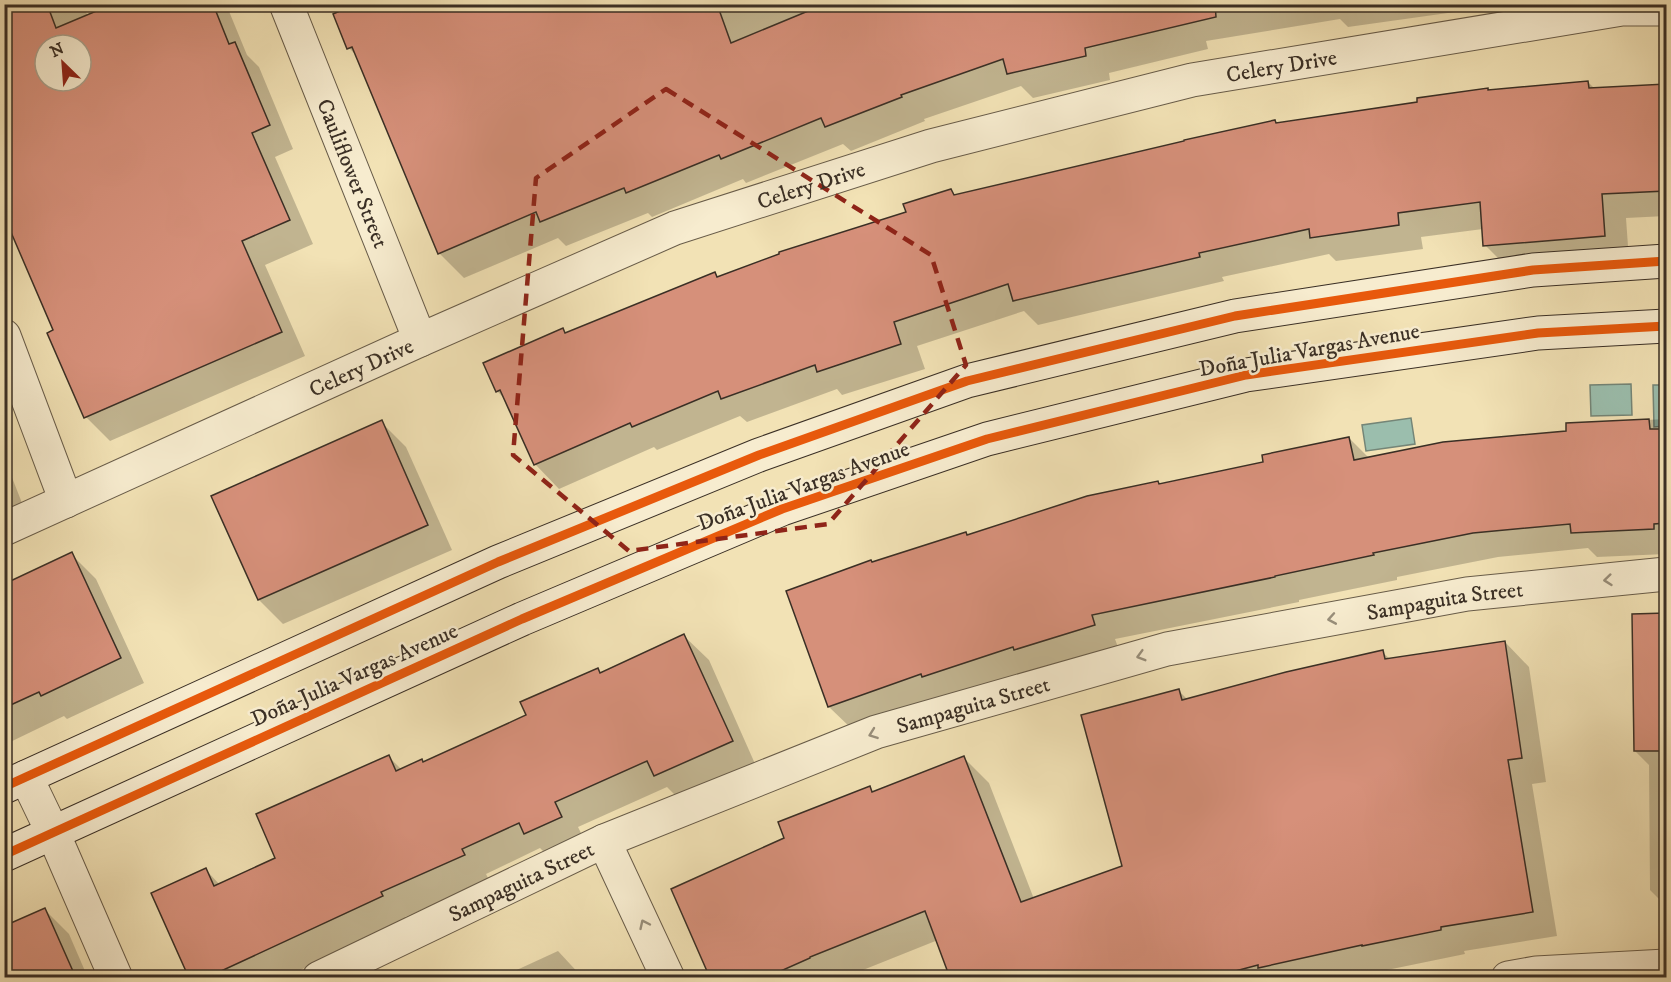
<svg xmlns="http://www.w3.org/2000/svg" width="1671" height="982" viewBox="0 0 1671 982" font-family="'IM FELL DW Pica',serif">
<style>
.water{fill:#9bbead;stroke:#748577;stroke-width:1.5}
.shadow{fill:#0003;fill-rule:evenodd}
.building{fill:#d6907a;stroke:#3a2f25;stroke-width:1.5;fill-rule:evenodd}
.lines{fill:none;stroke-linecap:round;stroke-linejoin:round}
.street-casing{stroke:#685c49;stroke-width:35}
.secondary-casing{stroke:#3a2f25;stroke-width:35}
.street{stroke:#f7eccf;stroke-width:33}
.secondary{stroke:#f7eccf;stroke-width:33}
.cycleway-casing{stroke:#f7eccf;stroke-width:13}
.cycleway{stroke:#e8590c;stroke-width:9}
.oneway{stroke:#988e7a}
.marked{fill:none;stroke:#8f2418;stroke-width:4.5;stroke-dasharray:12 8;stroke-linejoin:round}
.labels{text-anchor:middle;stroke-width:5;stroke-linejoin:round;paint-order:stroke}
.street-label{font-size:22px;fill:#3a2f25;stroke:#f7eccf}
</style>
<rect width="100%" height="100%" fill="#f2e2b5"/>
<filter id="stains"><feTurbulence type="fractalNoise" baseFrequency=".00333" numOctaves="4"/><feColorMatrix values="0 0 0 0 .2 0 0 0 0 .09 0 0 0 0 .02 0 0 0 .5 -.17"/></filter>
<radialGradient id="worn" r=".72"><stop offset=".6" stop-color="#630" stop-opacity="0"/><stop offset="1" stop-color="#630" stop-opacity=".3"/></radialGradient>
<!-- water -->
<g class="water">
<polygon points="1631,384 1632,415 1591,416 1590,385"/>
<polygon points="1653,385 1666,385 1666,426 1654,427"/>
<polygon points="1411,418 1415,444 1366,451 1362,425"/>
</g>
<!-- shadow -->
<g class="shadow">
<path d="M4,4H83L88,17L117,4H226L247,55L259,67L293,149L275,157L313,244L265,265L305,356L110,441L86,417L49,334L55,331L15,237L7,229L4,223ZM45,45H81V81H45Z"/>
<polygon points="361,4 1454,4 1455,12 1348,27 1340,19 1206,41 1208,49 1109,73 1110,80 1033,98 1021,86 924,119 925,121 851,151 843,144 746,183 743,179 652,217 648,213 566,246 558,238 464,278 439,253 358,57 349,48"/>
<polygon points="1588,82 1595,89 1666,86 1666,216 1626,218 1629,260 1509,269 1485,245 1483,229 1421,237 1423,249 1336,261 1329,254 1222,277 1224,281 1038,325 1024,311 917,346 925,369 842,395 837,389 747,422 740,416 657,450 654,447 559,489 535,464 506,400 497,391 485,363 562,330 567,334 715,274 719,278 907,213 951,190 956,196 1274,121 1277,124 1489,91"/>
<polygon points="1666,419 1666,554 1597,557 1588,548 1498,557 1397,577 1397,580 1299,600 1299,602 1115,639 1119,650 854,731 829,707 788,592 966,533 968,536 1158,483 1161,485 1265,464 1349,438 1369,458 1568,432 1567,424"/>
<polygon points="381,422 406,447 452,550 283,624 259,600"/>
<polygon points="4,457 22,503 4,510"/>
<polygon points="71,554 96,579 144,683 67,719 64,716 4,745 4,585"/>
<polygon points="1666,614 1666,906 1650,890 1649,765 1635,751 1634,615"/>
<polygon points="684,636 709,660 756,766 680,800 667,787 578,827 585,841 550,858 540,848 486,874 489,880 405,917 406,921 283,978 191,978 206,870 220,885 277,859 389,757 402,770 424,763 528,716 598,670 602,673"/>
<polygon points="1505,642 1529,667 1546,782 1532,784 1557,936 1464,951 1465,954 1348,978 951,978 938,940 843,978 711,978 786,839 869,788 874,792 964,758 989,783 1034,899 1123,867 1179,691 1188,700 1382,652 1390,659"/>
<polygon points="44,909 69,934 88,978 4,978"/>
<polygon points="558,951 583,978 499,978"/>
<polygon points="447,972 453,978 435,978"/>
</g>
<!-- building -->
<g class="building">
<path d="M4,4H47L56,28L113,4H213L229,44L235,42L270,125L252,133L290,220L242,241L282,332L84,418L47,333L53,330L4,216ZM45,45H81V81H45Z"/>
<polygon points="356,4 717,4 731,43 825,4 1215,4 1216,17 1085,48 1086,56 1007,74 1003,59 901,95 902,97 825,127 821,118 721,159 719,155 626,193 624,188 540,222 536,212 438,254 352,47 347,49 333,14"/>
<polygon points="1588,81 1589,88 1666,84 1666,191 1602,194 1605,236 1483,246 1480,202 1398,213 1399,225 1310,238 1309,229 1199,253 1200,257 1013,301 1008,284 894,322 901,344 817,372 815,365 721,399 718,391 632,427 630,423 534,465 500,390 496,392 483,363 563,328 565,333 715,272 717,277 779,254 779,252 906,212 903,204 951,189 954,195 1184,141 1184,140 1275,120 1276,123 1417,102 1417,98 1488,88 1488,90"/>
<polygon points="1649,419 1650,429 1666,429 1666,523 1654,524 1654,529 1571,533 1570,524 1473,533 1373,553 1374,555 1275,576 1275,577 1092,615 1095,625 1014,650 1013,647 922,677 921,674 828,707 786,591 871,560 872,562 966,532 967,535 1087,496 1158,481 1159,484 1263,462 1262,455 1349,437 1354,460 1443,442 1566,431 1566,423"/>
<polygon points="382,420 428,525 258,600 211,496"/>
<polygon points="72,552 121,658 41,696 39,692 4,708 4,584"/>
<polygon points="1666,613 1666,751 1634,751 1632,614"/>
<polygon points="684,634 733,741 654,776 647,761 555,802 562,817 524,834 519,823 462,849 465,855 381,892 383,896 206,978 189,978 151,893 206,868 214,886 275,858 256,814 389,755 396,771 422,759 423,762 526,715 520,702 598,668 600,673"/>
<polygon points="1505,641 1522,758 1508,760 1533,912 1441,927 1441,930 1362,946 1362,945 1258,968 1258,965 1209,978 950,978 925,911 810,957 810,958 765,978 710,978 671,889 784,838 778,822 870,786 872,792 964,756 1021,902 1122,866 1081,715 1179,689 1182,700 1286,672 1383,650 1385,659"/>
<polygon points="45,908 76,978 4,978 4,926"/>
</g>
<g class="lines">
<defs>
<g id="street">
<path id="s1" d="M286,4L420,340"/>
<polyline points="4,336 66,501"/>
<path id="s2" d="M4,529L420,340L675,228L931,146L1192,80L1622,9H1666"/>
<polyline points="26,777 53,833 116,978"/>
<polyline points="604,841 668,978"/>
<path id="s3" d="M319,978L604,841L876,732L1167,649L1467,594L1666,574"/>
<polyline points="1508,978 1536,973 1666,966"/>
</g>
<g id="secondary">
<polyline points="4,787 498,562 759,455 967,381 1235,316 1533,270 1666,261"/>
<polyline points="4,855 522,619 782,509 987,439 1246,375 1538,333 1666,326"/>
</g>
</defs>
<!-- street casing -->
<use href="#street" class="street-casing"/>
<!-- secondary casing -->
<use href="#secondary" class="secondary-casing"/>
<!-- street -->
<use href="#street" class="street"/>
<!-- secondary -->
<use href="#secondary" class="secondary"/>
<defs>
<g id="cycleway">
<polyline points="4,787 498,562 759,455 967,381 1235,316 1533,270 1666,261"/>
<polyline points="4,855 522,619 782,509 987,439 1246,375 1538,333 1666,326"/>
</g>
</defs>
<!-- cycleway casing -->
<use href="#cycleway" class="cycleway-casing"/>
<!-- cycleway -->
<use href="#cycleway" class="cycleway"/>
</g>
<!-- one-way arrows -->
<defs><path id="oneway-chevron" d="M-2-3.5L2.5 0L-2 3.5" fill="none" stroke-width="1.6" stroke-linecap="round" stroke-linejoin="round" transform="scale(1.5)"/></defs>
<g class="oneway">
<use href="#oneway-chevron" transform="translate(1608 580) rotate(174)"/>
<use href="#oneway-chevron" transform="translate(1332 619) rotate(170)"/>
<use href="#oneway-chevron" transform="translate(1141 656) rotate(164)"/>
<use href="#oneway-chevron" transform="translate(873 734) rotate(160)"/>
<use href="#oneway-chevron" transform="translate(644 924) rotate(-115)"/>
</g>
<!-- marked area -->
<path class="marked" d="M666,89L931,255L966,365L828,524L629,551L513,455L536,178Z"/>
<g class="labels">
<!-- street labels -->
<g class="street-label">
<text dy="8" stroke="none"><textPath href="#s2" startOffset="1364">Celery Drive</textPath></text>
<text dy="8" stroke="none"><textPath href="#s1" startOffset="182">Cauliflower Street</textPath></text>
<text dy="8" stroke="none"><textPath href="#s2" startOffset="878">Celery Drive</textPath></text>
<text transform="translate(1309 349) rotate(-10)" y="8">Doña Julia Vargas Avenue</text>
<text dy="8" stroke="none"><textPath href="#s2" startOffset="392">Celery Drive</textPath></text>
<text transform="translate(803 485) rotate(-20)" y="8">Doña Julia Vargas Avenue</text>
<text dy="8" stroke="none"><textPath href="#s3" startOffset="1194">Sampaguita Street</textPath></text>
<text transform="translate(354 674) rotate(-24)" y="8">Doña Julia Vargas Avenue</text>
<text dy="8" stroke="none"><textPath href="#s3" startOffset="710">Sampaguita Street</textPath></text>
<text dy="8" stroke="none"><textPath href="#s3" startOffset="224">Sampaguita Street</textPath></text>
</g>
</g>
<!-- margin -->
<rect width="1671" height="982" fill="none" stroke="#f2e2b5" stroke-width="24"/>
<rect x="6" y="6" width="1659" height="970" fill="none" stroke="#3a2f25" stroke-width="3"/>
<rect x="12" y="12" width="1647" height="958" fill="none" stroke="#3a2f25" stroke-width="1.5"/>
<!-- north arrow -->
<g transform="translate(63 63) rotate(335)"><circle r="28" fill="#f7eccf" stroke="#aba08b" stroke-width="1.5"/>
<path d="M0-4.5L10 22L0 15L-10 22Z" fill="#8f2418"/>
<text y="-9" font-size="16" font-weight="bold" text-anchor="middle" fill="#3a2f25">N</text>
</g>
<rect width="100%" height="100%" filter="url(#stains)"/>
<rect width="100%" height="100%" fill="url(#worn)"/>
</svg>
